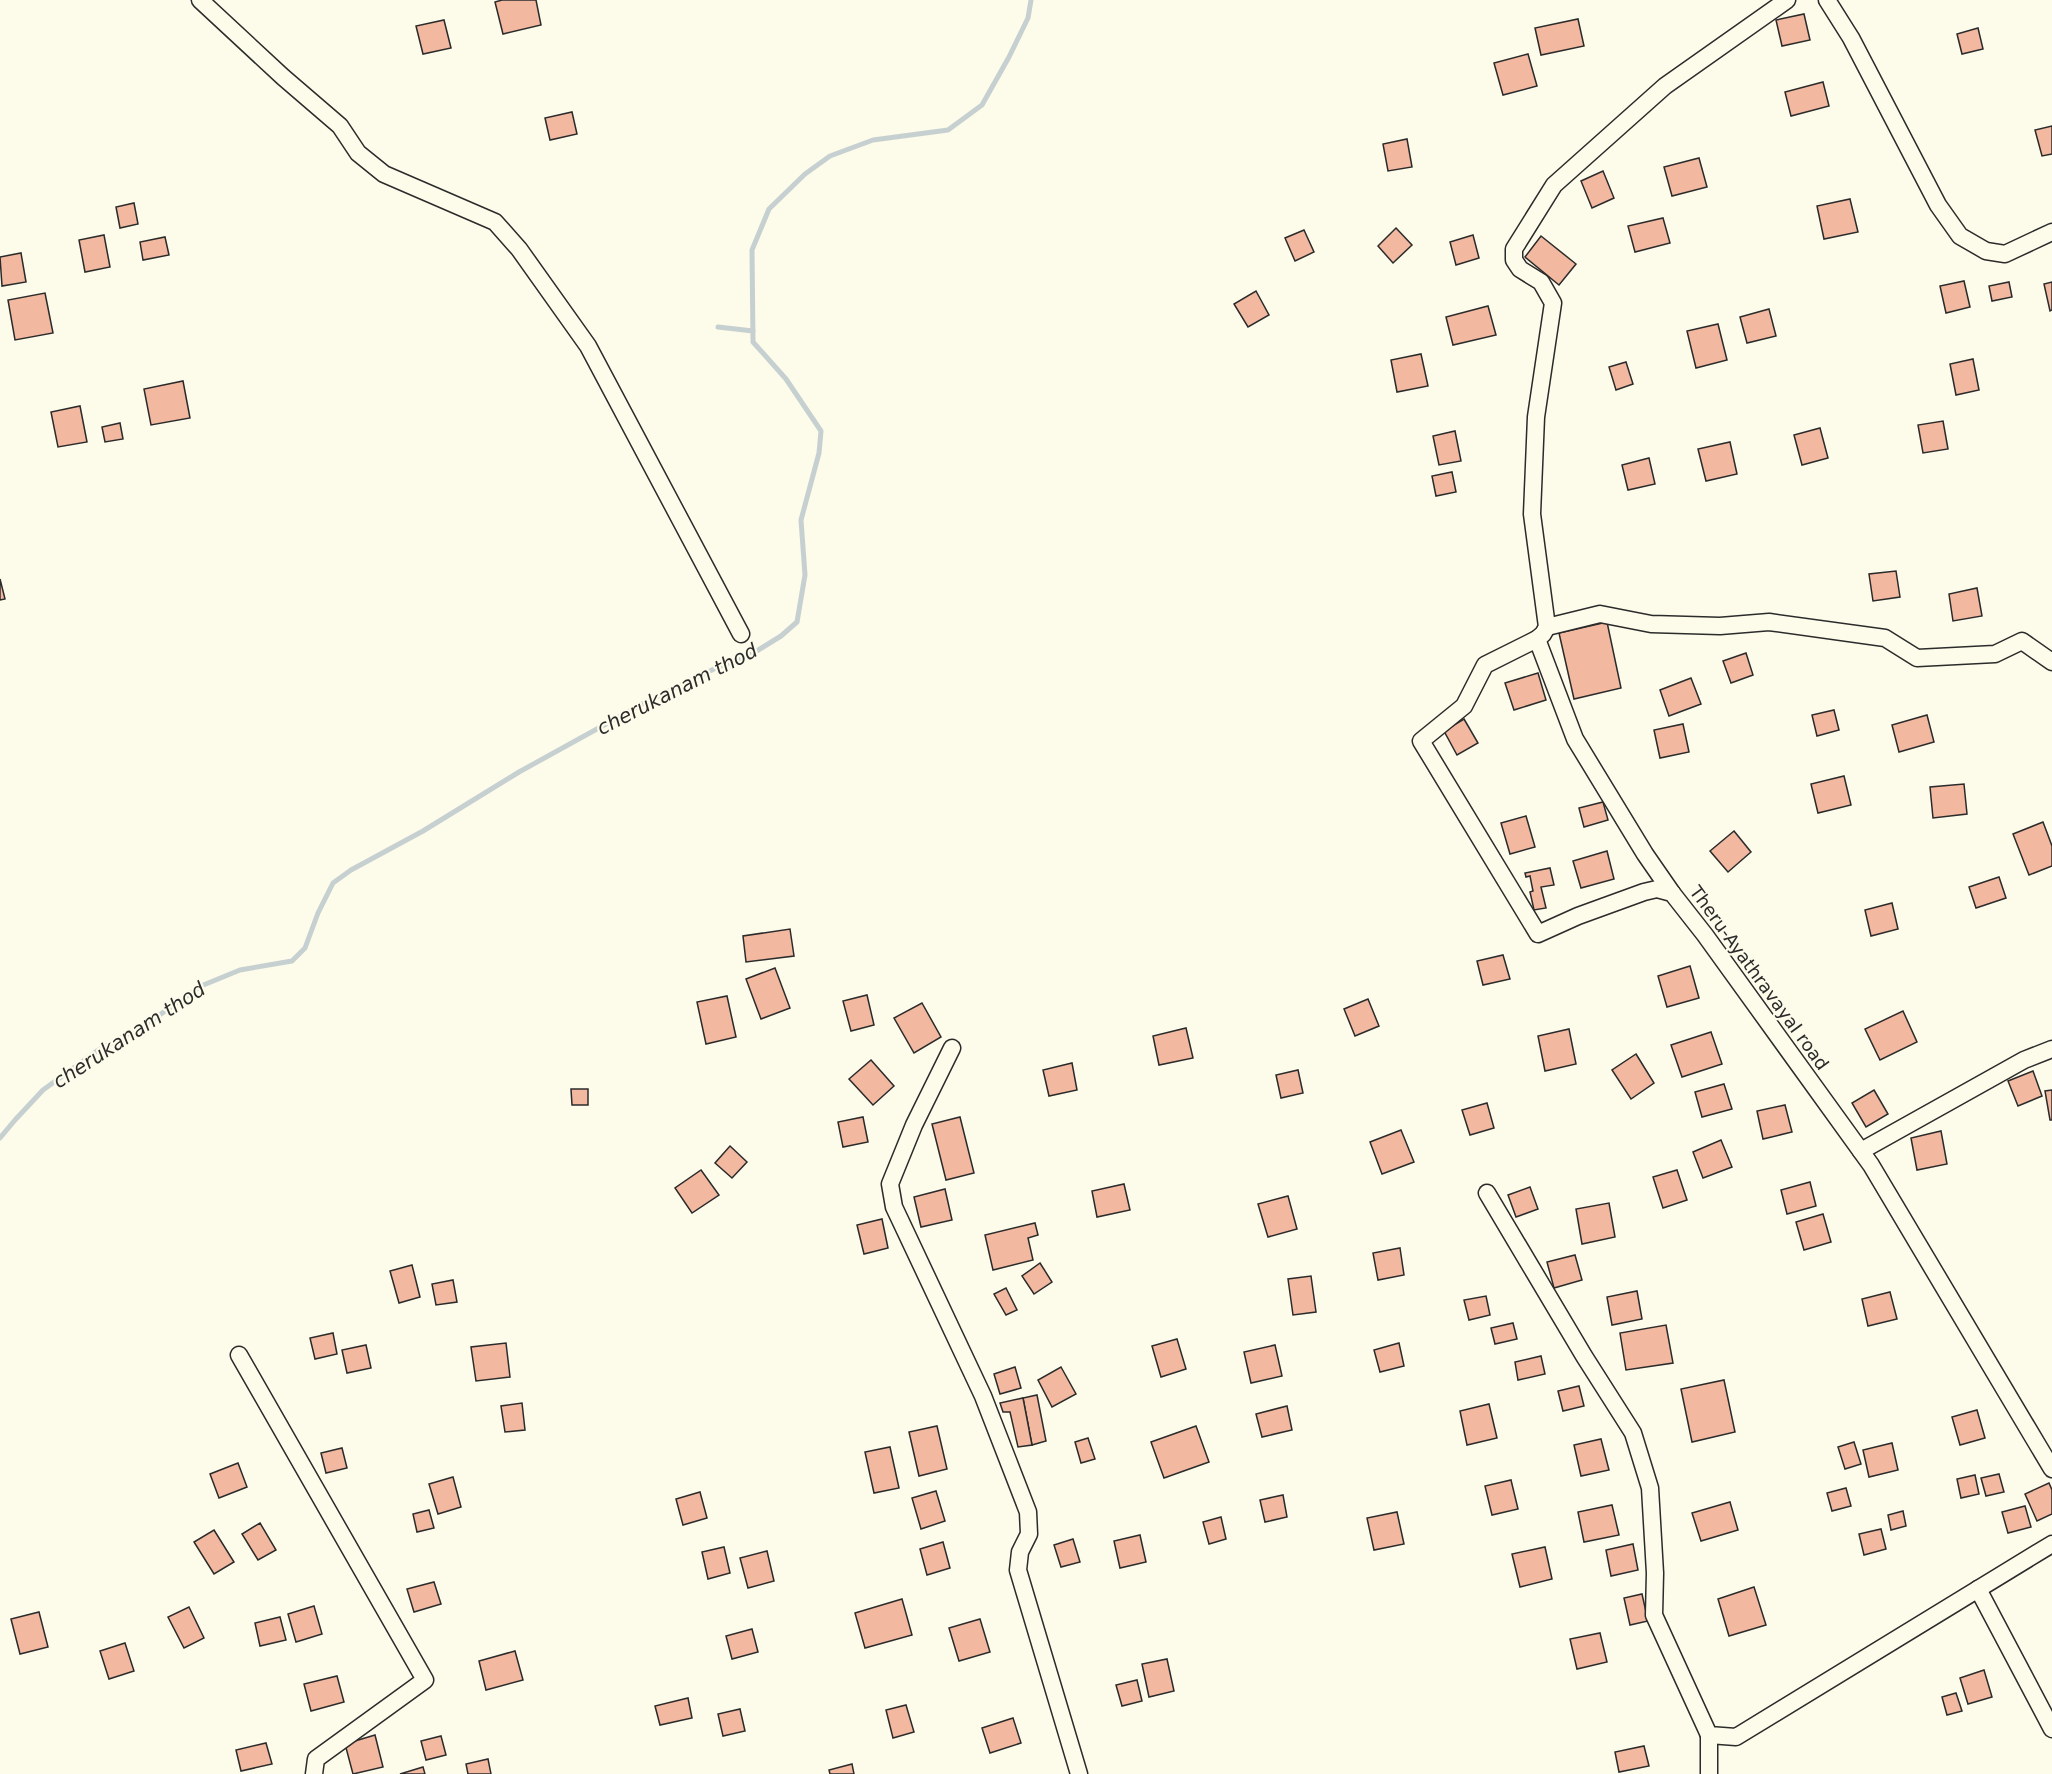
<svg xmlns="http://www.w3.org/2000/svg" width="2052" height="1774" viewBox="0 0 2052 1774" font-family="'DejaVu Sans',sans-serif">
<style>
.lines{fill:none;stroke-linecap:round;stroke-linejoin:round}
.stream{stroke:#c7d0d0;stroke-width:5}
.building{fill:#f2b8a0;stroke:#2b2b2b;stroke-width:1.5}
.minor-casing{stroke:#2b2b2b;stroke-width:19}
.minor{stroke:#fdfbea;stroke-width:16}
.labels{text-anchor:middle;stroke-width:4.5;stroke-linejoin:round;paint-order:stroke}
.street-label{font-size:18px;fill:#2b2b2b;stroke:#fdfbea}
.water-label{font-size:20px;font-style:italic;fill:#2b2b2b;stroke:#fdfbea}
</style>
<rect width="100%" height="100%" fill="#fdfbea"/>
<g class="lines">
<!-- stream -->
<g class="stream">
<polyline points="718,327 753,331"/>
<polyline points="0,1138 15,1120 43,1090 97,1051 148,1023 201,986 240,970 292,961 305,948 318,913 333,883 351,870 423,831 519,772 644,703 716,668 747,657 781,636 797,622 805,575 801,520 819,453 821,431 786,379 753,342 752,250 769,209 805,174 830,156 873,140 948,130 982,105 1009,57 1028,18 1031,0"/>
</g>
</g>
<!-- building -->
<g class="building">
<polygon points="502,0 536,0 541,25 503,34 495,2"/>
<polygon points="1804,14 1810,40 1782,46 1776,20"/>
<polygon points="1578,19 1584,46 1541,55 1535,28"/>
<polygon points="444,20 451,48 423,54 416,26"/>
<polygon points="1978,28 1983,49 1962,54 1957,34"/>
<polygon points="1528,54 1537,86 1503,95 1494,63"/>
<polygon points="1823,82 1829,106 1791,116 1785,92"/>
<polygon points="572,112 577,134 550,140 545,118"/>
<polygon points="2052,126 2052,154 2042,156 2035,130"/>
<polygon points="1407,139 1412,167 1388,171 1383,144"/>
<polygon points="1699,158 1707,187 1672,196 1664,167"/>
<polygon points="1603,171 1614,198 1592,208 1581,181"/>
<polygon points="1850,199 1858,232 1824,239 1817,206"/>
<polygon points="134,203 138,224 120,228 116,207"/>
<polygon points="1663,218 1670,243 1635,252 1628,226"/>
<polygon points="1396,228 1412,245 1393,263 1378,246"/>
<polygon points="1304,230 1314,252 1295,261 1285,238"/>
<polygon points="104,235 110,267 85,272 79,240"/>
<polygon points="1473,235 1479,258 1456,265 1450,242"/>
<polygon points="1541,236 1576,264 1559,285 1525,257"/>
<polygon points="165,237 169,255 143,260 140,242"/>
<polygon points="21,253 26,282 2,286 0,257"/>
<polygon points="1964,281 1970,307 1946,313 1940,286"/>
<polygon points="2009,282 2012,297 1992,301 1989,286"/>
<polygon points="2052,282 2052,310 2050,311 2044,284"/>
<polygon points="1256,291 1269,315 1248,327 1234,304"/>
<polygon points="45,293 53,333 15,340 8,300"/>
<polygon points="1488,306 1496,335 1453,345 1446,317"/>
<polygon points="1769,309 1776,336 1747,343 1740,317"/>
<polygon points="1718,324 1727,360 1696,368 1687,331"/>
<polygon points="1421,354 1428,386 1397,392 1391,360"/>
<polygon points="1973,359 1979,390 1956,395 1950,364"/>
<polygon points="1626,362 1633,384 1616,390 1609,367"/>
<polygon points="183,381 190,418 151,425 144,389"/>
<polygon points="80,406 87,442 58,447 51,412"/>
<polygon points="1943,421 1948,449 1923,453 1918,425"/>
<polygon points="120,423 123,439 105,442 102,427"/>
<polygon points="1820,428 1828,458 1802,465 1794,435"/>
<polygon points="1455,431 1461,461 1439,465 1433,436"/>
<polygon points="1730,442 1737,474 1706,481 1698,449"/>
<polygon points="1649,458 1655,484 1628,490 1622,465"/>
<polygon points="1452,472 1456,492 1436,496 1432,476"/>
<polygon points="1896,571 1900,597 1873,601 1869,574"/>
<polygon points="0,579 5,599 0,600"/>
<polygon points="1977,588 1982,616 1953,621 1949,594"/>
<polygon points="1607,622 1621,688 1574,699 1559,633"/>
<polygon points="1746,653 1753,675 1731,683 1723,661"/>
<polygon points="1538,673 1546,700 1514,710 1505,683"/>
<polygon points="1691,678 1701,704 1669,716 1660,690"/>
<polygon points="1834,710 1839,730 1817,736 1812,715"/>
<polygon points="1927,715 1934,742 1899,752 1892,725"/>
<polygon points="1464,719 1478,743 1457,755 1444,731"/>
<polygon points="1683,724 1689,752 1660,758 1654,730"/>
<polygon points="1844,776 1851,805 1818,813 1811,784"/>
<polygon points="1964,784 1967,814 1933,818 1930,787"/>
<polygon points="1603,802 1608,820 1584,827 1579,808"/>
<polygon points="1526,816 1535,847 1510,854 1501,823"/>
<polygon points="2043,822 2052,846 2052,866 2029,875 2013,834"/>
<polygon points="1734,831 1751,852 1728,872 1710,851"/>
<polygon points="1607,851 1614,879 1581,888 1573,861"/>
<polygon points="1550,868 1554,885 1541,887 1546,908 1534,910 1530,892 1533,891 1530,876 1526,877 1525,873"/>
<polygon points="1999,877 2006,898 1976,908 1969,887"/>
<polygon points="1892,903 1898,929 1871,936 1865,910"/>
<polygon points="790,929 794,956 746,962 743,936"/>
<polygon points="1503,955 1510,979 1483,985 1477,961"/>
<polygon points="1690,966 1699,998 1667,1007 1658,976"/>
<polygon points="775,968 790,1008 761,1019 746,979"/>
<polygon points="867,995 874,1025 851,1031 843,1001"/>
<polygon points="727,996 736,1037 706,1044 697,1002"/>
<polygon points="1368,999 1379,1026 1355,1036 1344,1009"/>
<polygon points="922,1003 941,1037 914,1053 894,1018"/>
<polygon points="1903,1011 1917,1042 1880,1060 1865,1029"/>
<polygon points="1186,1028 1193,1058 1159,1065 1153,1036"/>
<polygon points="1569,1029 1576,1064 1545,1071 1538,1036"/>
<polygon points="1711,1032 1722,1064 1682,1077 1671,1045"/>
<polygon points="1636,1054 1654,1083 1631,1099 1612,1070"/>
<polygon points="871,1060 894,1086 873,1105 849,1079"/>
<polygon points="1072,1063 1077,1090 1049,1096 1043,1070"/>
<polygon points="1298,1070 1303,1093 1281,1098 1276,1075"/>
<polygon points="2033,1071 2042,1096 2018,1106 2008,1081"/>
<polygon points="1724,1084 1732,1109 1702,1117 1695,1092"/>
<polygon points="571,1089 588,1089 588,1105 572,1105"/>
<polygon points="1874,1090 1888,1114 1866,1127 1852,1103"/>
<polygon points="2052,1090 2052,1120 2050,1120 2045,1091"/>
<polygon points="1487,1103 1494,1128 1470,1135 1462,1110"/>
<polygon points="1785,1105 1792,1132 1763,1139 1757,1111"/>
<polygon points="863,1117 868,1142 843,1147 838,1122"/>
<polygon points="960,1117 974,1173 946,1180 932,1124"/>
<polygon points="1401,1130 1414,1162 1382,1174 1370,1142"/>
<polygon points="1941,1131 1947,1164 1917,1170 1911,1138"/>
<polygon points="1721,1140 1732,1167 1703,1178 1693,1152"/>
<polygon points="730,1146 747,1162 732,1178 715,1163"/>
<polygon points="701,1170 719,1195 692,1213 675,1188"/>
<polygon points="1677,1170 1687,1200 1663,1208 1653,1177"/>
<polygon points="1810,1182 1816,1206 1787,1214 1781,1190"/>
<polygon points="1124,1184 1130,1210 1097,1217 1092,1191"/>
<polygon points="1530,1187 1538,1209 1516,1217 1508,1195"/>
<polygon points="945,1189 952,1220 921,1227 914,1197"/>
<polygon points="1288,1196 1297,1229 1268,1237 1258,1204"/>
<polygon points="1609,1203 1615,1237 1582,1244 1576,1209"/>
<polygon points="1823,1214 1831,1242 1804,1250 1796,1222"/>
<polygon points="882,1219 888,1248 864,1254 857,1225"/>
<polygon points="1035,1223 1038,1235 1028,1238 1033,1260 993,1270 985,1235"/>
<polygon points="1400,1248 1404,1275 1378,1280 1373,1253"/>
<polygon points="1575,1255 1582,1280 1554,1288 1547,1262"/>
<polygon points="1040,1263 1052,1282 1034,1294 1022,1276"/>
<polygon points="412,1265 420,1297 399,1303 390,1271"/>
<polygon points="1311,1276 1316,1312 1293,1315 1288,1279"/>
<polygon points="453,1280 457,1302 436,1305 432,1284"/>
<polygon points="1006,1288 1017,1310 1006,1315 994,1294"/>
<polygon points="1637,1291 1642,1319 1612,1325 1607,1297"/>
<polygon points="1890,1292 1897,1319 1868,1326 1862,1299"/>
<polygon points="1486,1296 1490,1315 1469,1320 1464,1300"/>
<polygon points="1513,1323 1517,1339 1495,1344 1491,1328"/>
<polygon points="1666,1325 1673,1363 1626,1370 1620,1333"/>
<polygon points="333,1333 337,1354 315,1359 310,1338"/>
<polygon points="1177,1339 1186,1369 1161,1377 1152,1346"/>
<polygon points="506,1343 510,1377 476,1381 471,1347"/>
<polygon points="1399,1343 1404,1366 1380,1372 1374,1350"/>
<polygon points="366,1345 371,1368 347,1373 342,1350"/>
<polygon points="1275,1345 1282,1376 1251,1383 1244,1352"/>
<polygon points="1541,1356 1545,1374 1518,1380 1515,1362"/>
<polygon points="1015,1367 1021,1388 1000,1394 994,1374"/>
<polygon points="1061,1367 1076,1394 1052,1407 1038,1380"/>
<polygon points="1724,1380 1735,1432 1692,1442 1681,1389"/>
<polygon points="1579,1386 1584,1406 1563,1411 1558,1391"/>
<polygon points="1037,1395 1046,1441 1032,1445 1023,1398"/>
<polygon points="1023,1398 1032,1445 1018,1447 1010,1412 1003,1412 1000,1403"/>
<polygon points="522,1403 525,1430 505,1432 501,1406"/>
<polygon points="1489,1404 1497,1438 1467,1445 1460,1411"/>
<polygon points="1287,1406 1292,1430 1262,1437 1256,1414"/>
<polygon points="1977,1410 1985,1438 1960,1445 1952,1417"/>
<polygon points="937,1426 947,1469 919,1476 909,1432"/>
<polygon points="1196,1426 1209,1462 1164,1478 1151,1442"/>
<polygon points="1088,1438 1095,1459 1081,1463 1075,1442"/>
<polygon points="1601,1439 1609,1470 1581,1476 1574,1445"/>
<polygon points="1854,1442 1861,1464 1845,1469 1838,1447"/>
<polygon points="1892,1443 1898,1470 1869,1477 1863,1450"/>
<polygon points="890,1447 899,1488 874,1493 865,1452"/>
<polygon points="342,1448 347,1468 326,1473 321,1453"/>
<polygon points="238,1463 247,1487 219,1498 210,1474"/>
<polygon points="1999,1474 2004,1492 1986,1496 1981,1478"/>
<polygon points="1975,1475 1979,1494 1961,1498 1957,1479"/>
<polygon points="453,1477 461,1507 438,1514 429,1484"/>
<polygon points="1511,1480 1518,1509 1492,1515 1485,1486"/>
<polygon points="2049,1483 2052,1490 2052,1514 2037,1521 2025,1494"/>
<polygon points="1846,1488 1851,1506 1832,1511 1827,1493"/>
<polygon points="936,1491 945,1521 921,1529 912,1498"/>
<polygon points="700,1492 707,1518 683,1525 676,1499"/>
<polygon points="1283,1495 1287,1517 1265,1522 1260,1500"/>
<polygon points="1730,1502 1738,1530 1701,1541 1692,1513"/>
<polygon points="1612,1505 1619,1535 1584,1542 1578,1512"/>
<polygon points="2025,1506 2031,1527 2008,1533 2002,1512"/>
<polygon points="429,1510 434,1528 417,1532 413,1514"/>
<polygon points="1903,1511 1906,1526 1891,1530 1888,1515"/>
<polygon points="1397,1512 1404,1544 1374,1550 1367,1518"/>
<polygon points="1221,1517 1226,1539 1209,1544 1203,1522"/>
<polygon points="260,1523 276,1550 258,1560 242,1534"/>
<polygon points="1881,1529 1886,1549 1864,1555 1859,1534"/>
<polygon points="214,1530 234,1562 214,1574 194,1542"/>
<polygon points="1140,1535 1146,1562 1120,1568 1114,1541"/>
<polygon points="1073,1539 1080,1562 1061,1567 1054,1545"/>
<polygon points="943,1542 950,1568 927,1575 920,1549"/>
<polygon points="1633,1544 1638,1570 1611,1576 1606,1550"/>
<polygon points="724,1547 730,1573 708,1579 702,1552"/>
<polygon points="1545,1547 1552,1579 1520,1587 1512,1554"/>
<polygon points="767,1551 774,1581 748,1588 740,1558"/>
<polygon points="434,1582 441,1604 414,1612 407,1589"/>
<polygon points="1754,1587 1766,1625 1729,1636 1718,1599"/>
<polygon points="1642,1594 1648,1621 1630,1625 1624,1598"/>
<polygon points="902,1599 912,1635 865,1648 855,1613"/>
<polygon points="314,1606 322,1634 296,1642 288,1614"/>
<polygon points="189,1607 204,1638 184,1648 168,1617"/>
<polygon points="39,1612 48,1647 20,1654 11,1619"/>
<polygon points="280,1617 286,1640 260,1646 255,1623"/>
<polygon points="980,1619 990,1652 959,1661 949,1628"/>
<polygon points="752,1629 758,1652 732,1659 726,1636"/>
<polygon points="1600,1633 1607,1662 1577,1669 1570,1639"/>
<polygon points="125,1643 134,1671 109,1679 100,1651"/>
<polygon points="515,1651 523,1680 486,1690 479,1661"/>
<polygon points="1167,1659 1174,1691 1149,1697 1142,1664"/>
<polygon points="1984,1670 1992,1697 1968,1704 1960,1678"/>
<polygon points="337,1676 344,1702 311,1711 304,1684"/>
<polygon points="1137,1680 1142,1701 1122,1706 1116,1685"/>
<polygon points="1956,1693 1962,1711 1947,1715 1942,1697"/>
<polygon points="688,1698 692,1718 660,1725 655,1706"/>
<polygon points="906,1705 914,1732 893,1738 886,1710"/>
<polygon points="740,1709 745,1731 723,1736 718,1714"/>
<polygon points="1013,1718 1021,1743 990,1753 982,1728"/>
<polygon points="375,1735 383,1767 353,1774 345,1744"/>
<polygon points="441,1736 446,1755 426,1760 421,1741"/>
<polygon points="266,1743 272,1764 241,1771 236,1750"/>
<polygon points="1644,1746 1649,1766 1619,1772 1615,1752"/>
<polygon points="488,1759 491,1774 468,1774 466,1764"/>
<polygon points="852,1764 854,1774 830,1774 829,1770"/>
<polygon points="423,1767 425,1774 400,1774"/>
</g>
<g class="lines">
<defs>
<g id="minor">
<polyline points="200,0 283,77 340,126 358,153 384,174 495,222 519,249 588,346 741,634"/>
<polyline points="1787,0 1665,86 1554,185 1514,249 1514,260 1520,269 1541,282 1553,303 1536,417 1532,514 1547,627 1543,634 1537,639 1485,665 1464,706 1421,741 1538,934 1578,916 1644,892 1657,889 1672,893 1705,935 1871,1165 2052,1469"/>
<polyline points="1827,0 1851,38 1938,205 1960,236 1986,251 2005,254 2052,232"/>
<polyline points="1547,627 1600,614 1651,624 1720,626 1769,622 1885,638 1917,658 1995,654 2022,641 2052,662"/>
<polyline points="1537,639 1575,739 1645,854 1672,893"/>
<polyline points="952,1048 914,1125 890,1184 894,1207 983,1396 1028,1512 1029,1534 1020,1552 1018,1570 1079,1774"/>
<polyline points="1861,1151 2024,1060 2052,1049"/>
<polyline points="1487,1193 1584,1356 1633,1433 1650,1488 1655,1573 1654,1615 1709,1735 1736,1737 2052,1544"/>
<polyline points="239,1355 425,1680 316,1759 314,1774"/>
<polyline points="1978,1589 2052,1729"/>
<polyline points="1709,1774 1709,1735"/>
</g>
</defs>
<!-- minor casing -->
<use href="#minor" class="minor-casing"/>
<!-- minor -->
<use href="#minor" class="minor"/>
</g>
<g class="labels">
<!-- street labels -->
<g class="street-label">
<text transform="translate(1759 978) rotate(54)" y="6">Theru-Ayathravayal road</text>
</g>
<!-- water labels -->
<g class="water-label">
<text transform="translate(677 689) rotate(-27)" y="7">cherukanam thod</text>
<text transform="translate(129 1035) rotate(-33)" y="7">cherukanam thod</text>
</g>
</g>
</svg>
